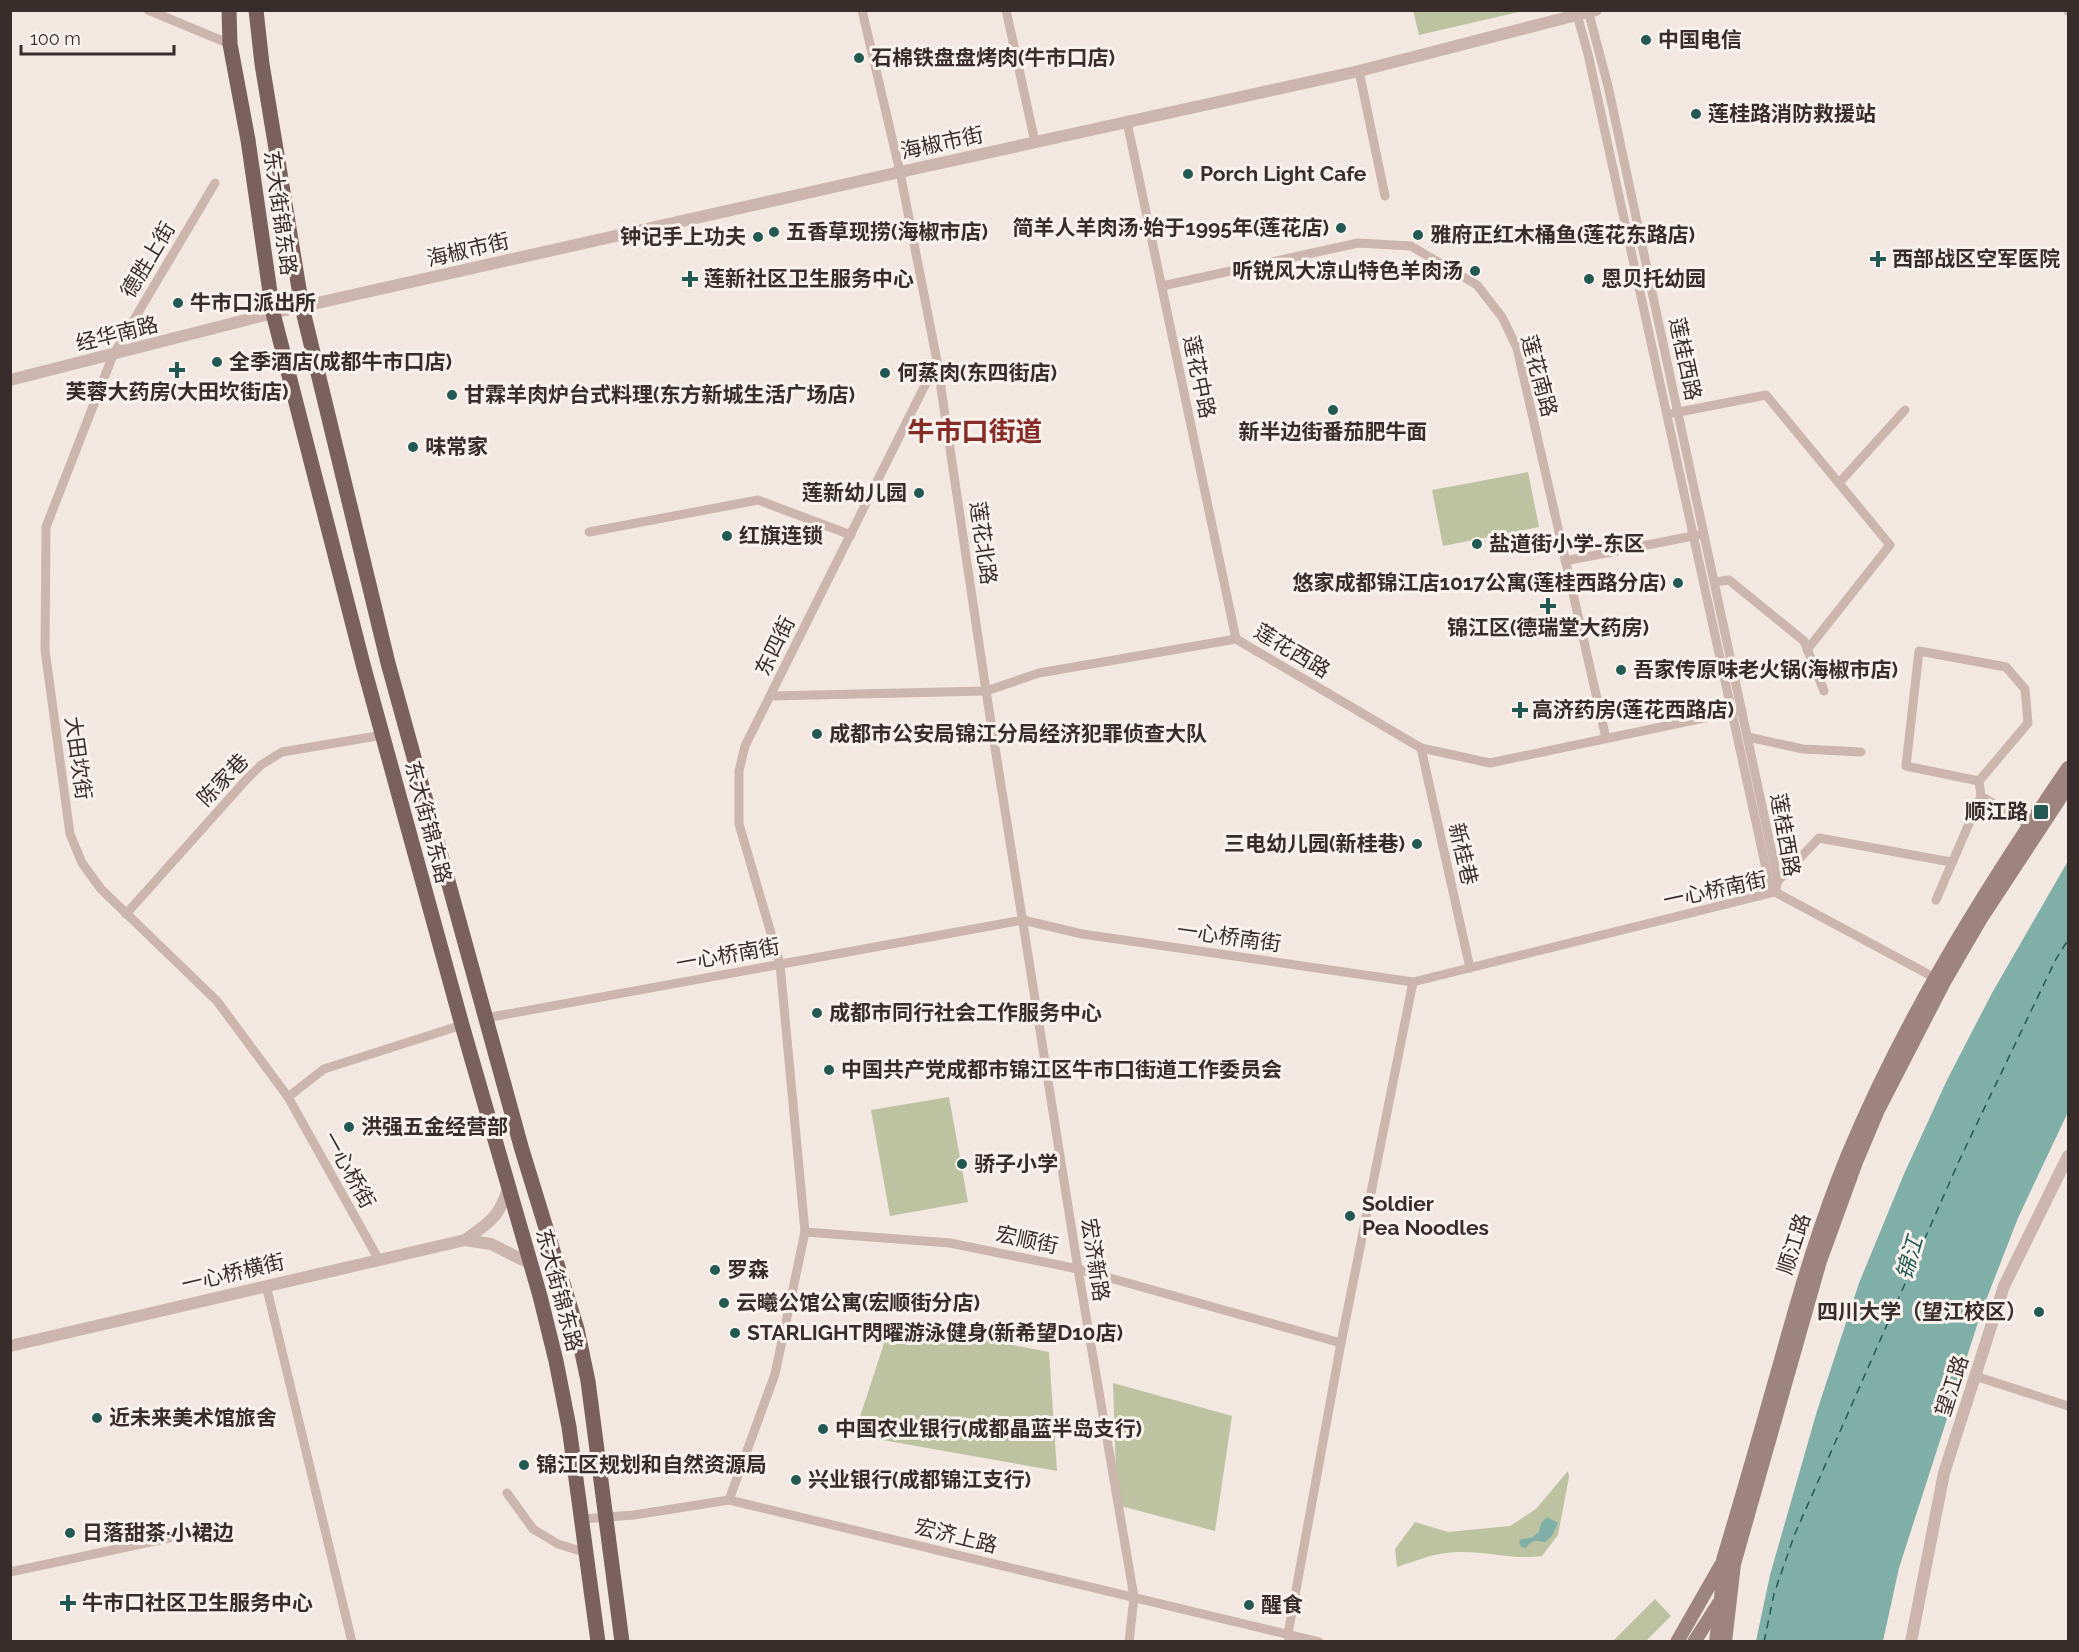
<svg xmlns="http://www.w3.org/2000/svg" width="2079" height="1652" viewBox="0 0 2079 1652" font-family="Raleway,'Noto Sans SC',sans-serif">
<style>
.green{fill:#bdc2a1}
.water{fill:#80afa8}
.lines{fill:none;stroke-linecap:round;stroke-linejoin:round}
.ferry{stroke:#225a53;stroke-width:1.5;stroke-dasharray:8 6;stroke-linecap:butt}
.minor{stroke:#cbb5ac;stroke-width:9}
.tertiary{stroke:#cbb5ac;stroke-width:12}
.secondary{stroke:#9e847e;stroke-width:14}
.primary{stroke:#7a615d;stroke-width:15}
.poi-dot{fill:#225a53;stroke:#faf2ed;stroke-width:2}
.labels{text-anchor:middle;stroke-width:6;stroke-linejoin:round;paint-order:stroke}
.poi-label{font-size:21px;font-weight:bold;fill:#392d2b;stroke:#faf2ed;text-anchor:start}
.street-label{font-size:21px;fill:#392d2b;stroke:#faf2ed}
.water-label{font-size:22px;font-style:italic;fill:#225a53;stroke:#faf2ed}
.district-label{font-size:27px;font-weight:bold;fill:#852c27;stroke:#faf2ed}
</style>
<rect width="100%" height="100%" fill="#f3e7e1"/>
<!-- green -->
<g class="green">
<polygon points="1413,10 1523,10 1523,11 1419,35"/>
<polygon points="1528,472 1539,527 1443,546 1432,490"/>
<polygon points="949,1097 968,1202 890,1216 871,1110"/>
<polygon points="891,1322 1049,1352 1057,1471 854,1435"/>
<polygon points="1113,1383 1232,1416 1215,1531 1117,1505"/>
<path d="M1568,1471L1569,1477L1558,1535L1542,1556C1514,1560 1490,1552 1462,1552C1439,1551 1418,1560 1397,1567L1395,1549L1415,1522L1448,1532L1510,1526L1536,1509Z"/>
<polygon points="1655,1599 1671,1616 1646,1641 1613,1641"/>
</g>
<!-- water -->
<g class="water">
<polygon points="2068,861 2068,1112 2018,1218 1981,1313 1899,1568 1883,1641 1756,1641 1770,1575 1817,1411 1859,1283 1904,1174 1947,1080 1992,993"/>
<path d="M1547,1517L1558,1523L1552,1536L1545,1542C1536,1540 1531,1540 1526,1548L1521,1547L1519,1542L1521,1539L1531,1538L1539,1532L1541,1523Z"/>
</g>
<g class="lines">
<!-- ferry -->
<polyline class="ferry" points="1764,1642 1774,1594 1794,1536 1959,1161 2056,959 2068,940"/>
<!-- minor -->
<g class="minor">
<polyline points="148,10 230,44"/>
<polyline points="862,10 900,172 937,361 986,691 1078,1269 1134,1597 1129,1642"/>
<polyline points="1006,10 1035,142"/>
<polyline points="1588,10 1608,86 1778,881 1775,892"/>
<polyline points="2068,10 2068,11"/>
<polyline points="1576,11 1588,54 1769,882 1775,892"/>
<polyline points="1359,71 1385,196"/>
<polyline points="1127,122 1236,639"/>
<polyline points="215,183 113,355 46,527 45,650 70,834 82,863 101,889 217,1001 288,1097 379,1260"/>
<polyline points="1162,286 1358,243 1411,246 1477,285 1502,317 1517,348 1606,738"/>
<polyline points="1674,413 1766,395 1890,545 1807,650"/>
<polyline points="1839,483 1905,410"/>
<polyline points="589,532 758,500 851,535"/>
<polyline points="1565,561 1698,535"/>
<polyline points="1714,582 1729,580 1804,641 1824,691"/>
<polyline points="771,696 986,691 1039,673 1236,639 1421,748 1490,763 1742,710"/>
<polyline points="1748,737 1803,749 1861,752"/>
<polyline points="1421,748 1470,968"/>
<polyline points="1979,781 2028,723 2025,689 2006,667 1919,651 1906,766 1979,781 1981,796 2029,825"/>
<polyline points="1778,881 1819,838 1951,862"/>
<polyline points="1936,900 1981,796"/>
<polyline points="126,914 245,781 261,765 282,752 383,735"/>
<polyline points="486,1018 1023,920 1082,934 1413,982 1775,892 1939,980"/>
<polyline points="288,1097 324,1069 462,1025"/>
<polyline points="805,1232 950,1243 1078,1269 1341,1343"/>
<polyline points="266,1285 352,1642"/>
<polyline points="1975,1376 2068,1406"/>
<polyline points="507,1493 533,1529 558,1544 587,1553"/>
<polyline points="729,1500 775,1374 805,1232 780,964 739,824 739,771 745,746 937,361"/>
<polyline points="582,1519 634,1515 729,1500 1319,1642"/>
<polyline points="10,1572 169,1538"/>
<polyline points="1289,1642 1288,1634 1341,1343 1413,982"/>
</g>
<!-- tertiary -->
<g class="tertiary">
<polyline points="10,380 273,313 900,172 1359,71 1596,10"/>
<path d="M465,1240C490,1222 500,1217 509,1185"/>
<polyline points="10,1346 465,1240 491,1244 531,1264"/>
<polyline points="1911,1642 1944,1473 2004,1286 2068,1156"/>
</g>
<!-- secondary -->
<g class="secondary">
<polyline points="1677,1642 1721,1565"/>
<polyline points="1694,1642 1719,1603"/>
<path d="M1716,1642L1721,1600L1723,1560C1743,1494 1762,1427 1781,1360C1800,1291 1820,1223 1847,1157C1904,1019 1984,891 2068,768"/>
<polyline points="1725,1642 1734,1564 1820,1261 1856,1162 1878,1110 1944,982 1980,920 2068,786"/>
</g>
<!-- primary -->
<g class="primary">
<polyline points="229,10 230,44 248,140 273,313 364,668 462,1025 540,1296 556,1361 569,1427 598,1642"/>
<polyline points="256,10 262,64 302,307 388,663 522,1150 577,1329 588,1381 622,1642"/>
</g>
</g>
<!-- markers -->
<g class="poi-dot">
<circle cx="1646" cy="40" r="6"/>
<circle cx="859" cy="58" r="6"/>
<circle cx="1696" cy="114" r="6"/>
<circle cx="1188" cy="174" r="6"/>
<circle cx="1341" cy="228" r="6"/>
<circle cx="774" cy="232" r="6"/>
<circle cx="1418" cy="235" r="6"/>
<circle cx="758" cy="237" r="6"/>
<path d="M1875 250h6v6h6v6h-6v6h-6v-6h-6v-6h6z"/>
<circle cx="1475" cy="271" r="6"/>
<path d="M687 270h6v6h6v6h-6v6h-6v-6h-6v-6h6z"/>
<circle cx="1589" cy="279" r="6"/>
<circle cx="178" cy="303" r="6"/>
<circle cx="217" cy="362" r="6"/>
<path d="M174 361h6v6h6v6h-6v6h-6v-6h-6v-6h6z"/>
<circle cx="885" cy="373" r="6"/>
<circle cx="452" cy="395" r="6"/>
<circle cx="1333" cy="410" r="6"/>
<circle cx="413" cy="447" r="6"/>
<circle cx="919" cy="493" r="6"/>
<circle cx="727" cy="536" r="6"/>
<circle cx="1477" cy="544" r="6"/>
<circle cx="1678" cy="583" r="6"/>
<path d="M1545 597h6v6h6v6h-6v6h-6v-6h-6v-6h6z"/>
<circle cx="1621" cy="670" r="6"/>
<path d="M1517 701h6v6h6v6h-6v6h-6v-6h-6v-6h6z"/>
<circle cx="817" cy="734" r="6"/>
<rect x="2033" y="804" width="16" height="16" rx="3"/>
<circle cx="1417" cy="844" r="6"/>
<circle cx="817" cy="1013" r="6"/>
<circle cx="829" cy="1070" r="6"/>
<circle cx="349" cy="1127" r="6"/>
<circle cx="962" cy="1164" r="6"/>
<circle cx="1350" cy="1216" r="6"/>
<circle cx="715" cy="1270" r="6"/>
<circle cx="724" cy="1303" r="6"/>
<circle cx="2039" cy="1312" r="6"/>
<circle cx="735" cy="1333" r="6"/>
<circle cx="97" cy="1418" r="6"/>
<circle cx="823" cy="1429" r="6"/>
<circle cx="524" cy="1465" r="6"/>
<circle cx="796" cy="1480" r="6"/>
<circle cx="70" cy="1533" r="6"/>
<path d="M65 1594h6v6h6v6h-6v6h-6v-6h-6v-6h6z"/>
<circle cx="1249" cy="1605" r="6"/>
</g>
<g class="labels">
<!-- poi labels -->
<g class="poi-label">
<text x="1658" y="47">中国电信</text>
<text x="871" y="65">石棉铁盘盘烤肉(牛市口店)</text>
<text x="1708" y="121">莲桂路消防救援站</text>
<text x="1200" y="181">Porch Light Cafe</text>
<text x="1329" y="235" text-anchor="end">简羊人羊肉汤·始于1995年(莲花店)</text>
<text x="786" y="239">五香草现捞(海椒市店)</text>
<text x="1430" y="242">雅府正红木桶鱼(莲花东路店)</text>
<text x="746" y="244" text-anchor="end">钟记手上功夫</text>
<text x="1892" y="266">西部战区空军医院</text>
<text x="1463" y="278" text-anchor="end">听锐风大凉山特色羊肉汤</text>
<text x="704" y="286">莲新社区卫生服务中心</text>
<text x="1601" y="286">恩贝托幼园</text>
<text x="190" y="310">牛市口派出所</text>
<text x="229" y="369">全季酒店(成都牛市口店)</text>
<text x="897" y="380">何蒸肉(东四街店)</text>
<text x="177" y="399" text-anchor="middle">芙蓉大药房(大田坎街店)</text>
<text x="464" y="402">甘霖羊肉炉台式料理(东方新城生活广场店)</text>
<text x="1333" y="439" text-anchor="middle">新半边街番茄肥牛面</text>
<text x="425" y="454">味常家</text>
<text x="907" y="500" text-anchor="end">莲新幼儿园</text>
<text x="739" y="543">红旗连锁</text>
<text x="1489" y="551">盐道街小学-东区</text>
<text x="1666" y="590" text-anchor="end">悠家成都锦江店1017公寓(莲桂西路分店)</text>
<text x="1548" y="635" text-anchor="middle">锦江区(德瑞堂大药房)</text>
<text x="1633" y="677">吾家传原味老火锅(海椒市店)</text>
<text x="1532" y="717">高济药房(莲花西路店)</text>
<text x="829" y="741">成都市公安局锦江分局经济犯罪侦查大队</text>
<text x="2028" y="819" text-anchor="end">顺江路</text>
<text x="1405" y="851" text-anchor="end">三电幼儿园(新桂巷)</text>
<text x="829" y="1020">成都市同行社会工作服务中心</text>
<text x="841" y="1077">中国共产党成都市锦江区牛市口街道工作委员会</text>
<text x="361" y="1134">洪强五金经营部</text>
<text x="974" y="1171">骄子小学</text>
<text x="1362" y="1211">Soldier<tspan x="1362" dy="24">Pea Noodles</tspan></text>
<text x="727" y="1277">罗森</text>
<text x="736" y="1310">云曦公馆公寓(宏顺街分店)</text>
<text x="2027" y="1319" text-anchor="end">四川大学（望江校区）</text>
<text x="747" y="1340">STARLIGHT閃曜游泳健身(新希望D10店)</text>
<text x="109" y="1425">近未来美术馆旅舍</text>
<text x="835" y="1436">中国农业银行(成都晶蓝半岛支行)</text>
<text x="536" y="1472">锦江区规划和自然资源局</text>
<text x="808" y="1487">兴业银行(成都锦江支行)</text>
<text x="82" y="1540">日落甜茶·小裙边</text>
<text x="82" y="1610">牛市口社区卫生服务中心</text>
<text x="1261" y="1612">醒食</text>
</g>
<!-- street labels -->
<g class="street-label">
<text transform="translate(942 143) rotate(-12)" y="7">海椒市街</text>
<text transform="translate(280 213) rotate(82)" y="7">东大街锦东路</text>
<text transform="translate(468 250) rotate(-13)" y="7">海椒市街</text>
<text transform="translate(148 260) rotate(-59)" y="7">德胜上街</text>
<text transform="translate(117 334) rotate(-14)" y="7">经华南路</text>
<text transform="translate(1685 359) rotate(78)" y="7">莲桂西路</text>
<text transform="translate(1539 376) rotate(75)" y="7">莲花南路</text>
<text transform="translate(1199 377) rotate(78)" y="7">莲花中路</text>
<text transform="translate(983 543) rotate(82)" y="7">莲花北路</text>
<text transform="translate(775 646) rotate(-64)" y="7">东四街</text>
<text transform="translate(1292 651) rotate(31)" y="7">莲花西路</text>
<text transform="translate(78 758) rotate(82)" y="7">大田坎街</text>
<text transform="translate(223 780) rotate(-46)" y="7">陈家巷</text>
<text transform="translate(428 822) rotate(75)" y="7">东大街锦东路</text>
<text transform="translate(1785 835) rotate(80)" y="7">莲桂西路</text>
<text transform="translate(1463 854) rotate(77)" y="7">新桂巷</text>
<text transform="translate(1715 890) rotate(-12)" y="7">一心桥南街</text>
<text transform="translate(1229 937) rotate(8)" y="7">一心桥南街</text>
<text transform="translate(728 955) rotate(-10)" y="7">一心桥南街</text>
<text transform="translate(349 1170) rotate(61)" y="7">一心桥街</text>
<text transform="translate(1027 1240) rotate(12)" y="7">宏顺街</text>
<text transform="translate(1794 1244) rotate(-72)" y="7">顺江路</text>
<text transform="translate(1095 1260) rotate(81)" y="7">宏济新路</text>
<text transform="translate(233 1273) rotate(-13)" y="7">一心桥横街</text>
<text transform="translate(559 1290) rotate(75)" y="7">东大街锦东路</text>
<text transform="translate(1952 1386) rotate(-72)" y="7">望江路</text>
<text transform="translate(956 1536) rotate(14)" y="7">宏济上路</text>
</g>
<!-- water labels -->
<g class="water-label">
<text transform="translate(1909 1258) rotate(-74)" y="8">锦江</text>
</g>
<!-- district labels -->
<g class="district-label">
<text x="975" y="441">牛市口街道</text>
</g>
</g>
<!-- border -->
<rect width="2079" height="1652" fill="none" stroke="#392d2b" stroke-width="24"/>
<!-- scale -->
<path d="M21 45v9h153v-9" fill="none" stroke="#392d2b" stroke-width="3"/>
<text x="30" y="45" font-size="18" fill="#392d2b" stroke="#faf2ed" stroke-width="4.5" paint-order="stroke">100 m</text>
</svg>
